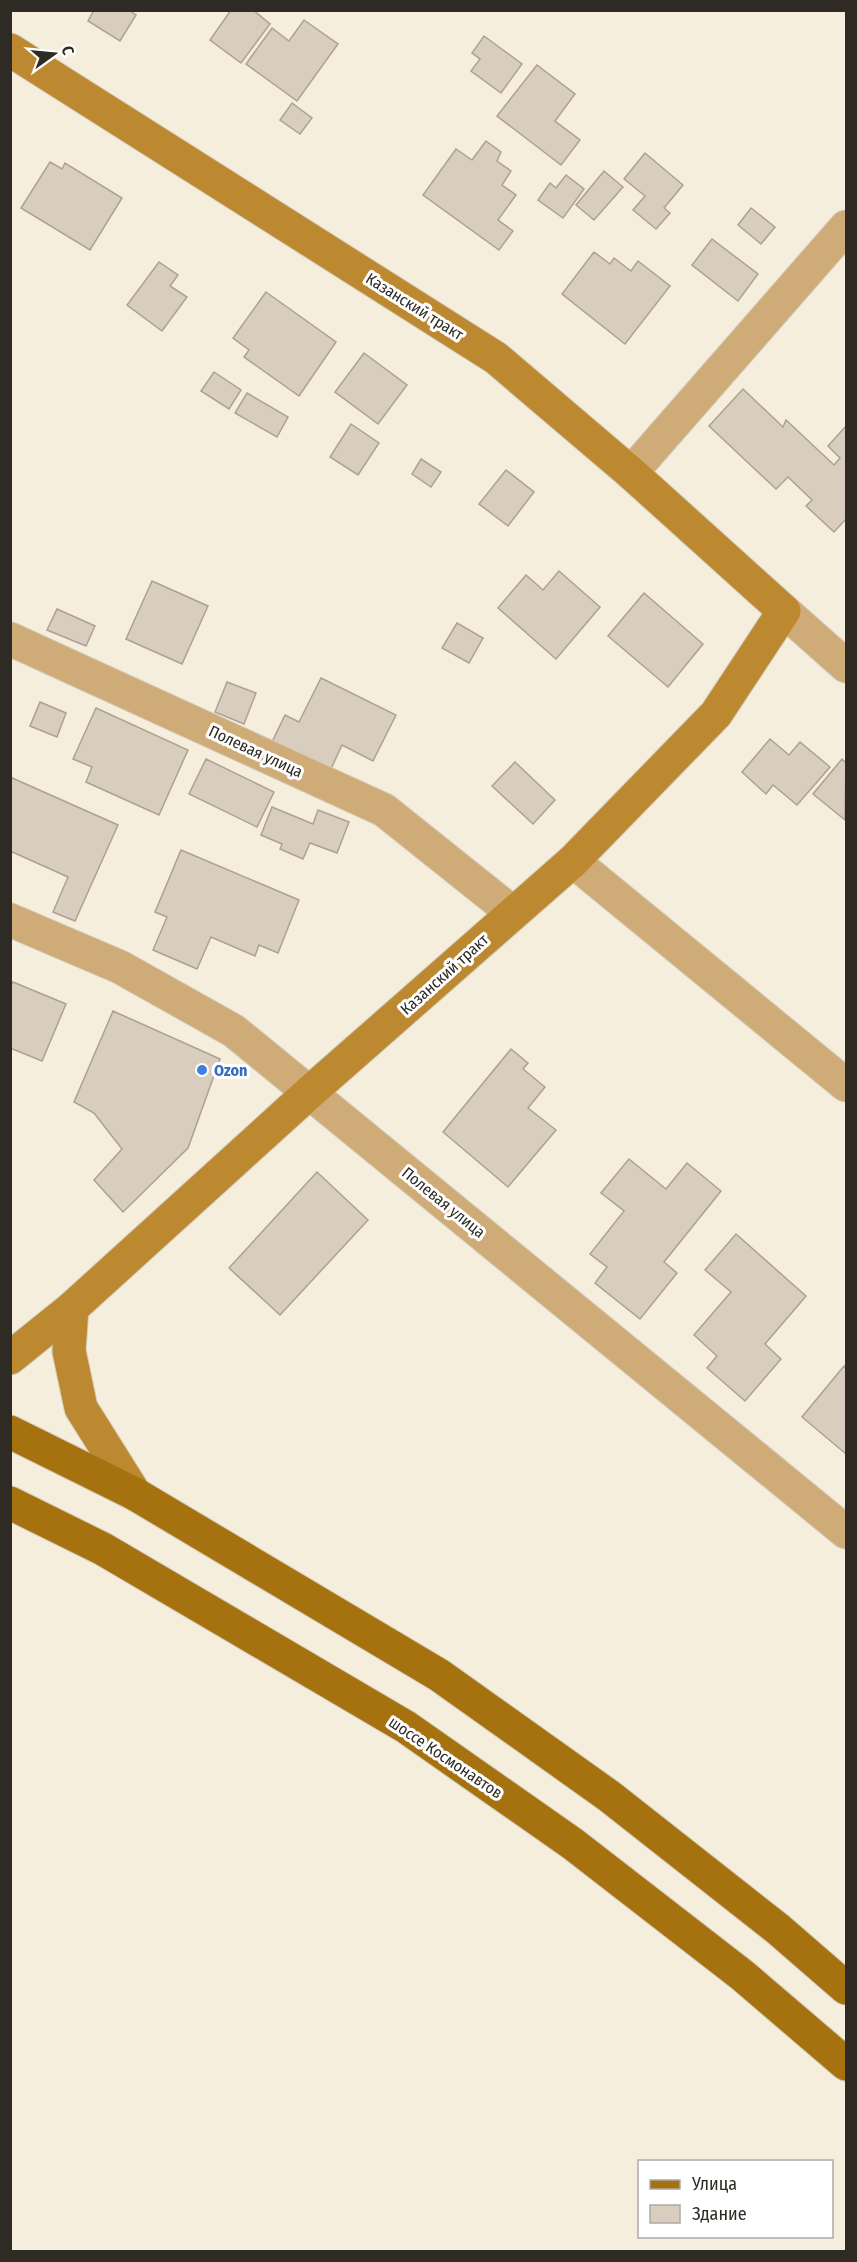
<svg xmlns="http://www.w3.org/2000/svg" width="857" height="2262" viewBox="0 0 857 2262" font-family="'Fira Sans Condensed',sans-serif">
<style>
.building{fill:#d9cdbe;stroke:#aca192;stroke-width:1.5}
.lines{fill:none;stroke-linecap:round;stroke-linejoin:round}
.street-casing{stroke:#d2cbbb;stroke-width:35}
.secondary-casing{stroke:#d2cbbb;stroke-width:35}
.primary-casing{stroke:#d2cbbb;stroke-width:35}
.street{stroke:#ceab77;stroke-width:33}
.secondary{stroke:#bc8830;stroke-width:33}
.primary{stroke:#a5720f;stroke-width:33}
.shop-dot{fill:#3f7fe0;stroke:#fff;stroke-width:2}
.labels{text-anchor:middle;stroke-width:6;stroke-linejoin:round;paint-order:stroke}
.street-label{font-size:16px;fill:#2e2b25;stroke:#fff}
.shop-label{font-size:16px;font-weight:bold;fill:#366cbe;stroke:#fff;text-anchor:start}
</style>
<rect width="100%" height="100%" fill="#f6eedc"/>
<!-- building -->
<g class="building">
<polygon points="94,10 129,10 136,15 120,41 88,21"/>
<polygon points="231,10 253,10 270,24 241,63 210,40"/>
<polygon points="304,20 338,44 297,101 246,64 272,28 289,41"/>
<polygon points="484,36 522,64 501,93 471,71 480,59 472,53"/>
<polygon points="537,65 575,94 555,121 580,140 561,165 497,116"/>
<polygon points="292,103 312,118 300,134 280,120"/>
<polygon points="486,141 501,152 497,161 511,171 502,185 516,195 498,220 513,231 499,250 423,195 456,149 472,160"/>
<polygon points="645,153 683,185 664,208 670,213 656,229 633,210 645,196 624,179"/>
<polygon points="50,162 62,169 65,163 122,198 90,250 21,208"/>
<polygon points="604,171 623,187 594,220 576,205"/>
<polygon points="566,175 584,189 563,218 538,200 550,183 556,188"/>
<polygon points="751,208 775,227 761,244 738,225"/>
<polygon points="712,239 758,274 738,301 692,265"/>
<polygon points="594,252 610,264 614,258 631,271 638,261 670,286 625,344 562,294"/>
<polygon points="159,262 178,275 170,286 187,297 162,331 127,305"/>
<polygon points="266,292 336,342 299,396 244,357 249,350 233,338"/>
<polygon points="364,353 407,385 378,424 335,392"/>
<polygon points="214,372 241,390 229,409 201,391"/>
<polygon points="743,389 783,427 786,420 834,465 840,458 828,446 846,426 846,519 834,532 806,506 812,500 788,477 776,489 709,426"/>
<polygon points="247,393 288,417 277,437 235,413"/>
<polygon points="351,424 379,443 358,475 330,457"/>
<polygon points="421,459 441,472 431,487 412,474"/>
<polygon points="506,470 534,492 508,526 479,504"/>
<polygon points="559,571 600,607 556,659 498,608 526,575 543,590"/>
<polygon points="152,581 208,606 182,664 126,639"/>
<polygon points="644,593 703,644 668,687 608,636"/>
<polygon points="57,609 95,626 86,646 47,630"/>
<polygon points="457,623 483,638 469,663 442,648"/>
<polygon points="321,678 396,715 373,761 342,745 330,771 272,742 285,715 299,722"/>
<polygon points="227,682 256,693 244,724 215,712"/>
<polygon points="40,702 66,713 57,737 30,726"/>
<polygon points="96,708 188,750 159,815 86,782 92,767 73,759"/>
<polygon points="770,739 789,755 800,742 830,767 797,805 773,785 766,794 742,772"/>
<polygon points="206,759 274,792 257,827 189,794"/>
<polygon points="842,759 846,763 845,820 813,794"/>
<polygon points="515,762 555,800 533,824 492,786"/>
<polygon points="10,777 118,825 75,921 53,912 68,877 10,851"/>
<polygon points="272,807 313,824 318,810 349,822 337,853 310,843 303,859 280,849 282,844 261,835"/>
<polygon points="181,850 299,900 278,953 259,945 255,956 211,937 197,969 153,950 167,917 155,912"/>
<polygon points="13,982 66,1004 42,1061 10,1048 10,987"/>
<polygon points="113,1011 220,1059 188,1148 123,1212 94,1180 122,1149 94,1113 74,1102"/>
<polygon points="511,1049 528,1063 523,1069 545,1087 528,1108 556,1130 508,1187 443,1132"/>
<polygon points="629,1159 666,1189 687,1163 721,1191 664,1262 677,1273 640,1319 595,1283 607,1267 590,1254 624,1211 601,1193"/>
<polygon points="317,1172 368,1220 280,1315 229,1268"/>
<polygon points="736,1234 806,1296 765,1344 781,1359 745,1401 707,1368 717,1356 694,1335 731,1292 705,1270"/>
<polygon points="844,1366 846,1369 846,1454 802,1417"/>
</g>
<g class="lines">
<defs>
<g id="street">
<polyline points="631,473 846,227"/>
<polyline points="784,611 846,666"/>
<polyline points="10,639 384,810 513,913"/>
<polyline points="573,861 846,1085"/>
<polyline points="10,920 120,967 234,1031 846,1532"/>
</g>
<g id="secondary">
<polyline points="10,50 496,358 631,473 784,611 716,714 573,861 310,1092 72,1308 10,1358"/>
<polyline points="72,1308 69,1351 81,1408 135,1494"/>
</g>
<g id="primary">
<polyline points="10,1432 135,1494 439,1675 609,1796 778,1929 846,1988"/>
<polyline points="10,1503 103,1549 406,1727 573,1844 742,1975 846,2064"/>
</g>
</defs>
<!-- street casing -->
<use href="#street" class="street-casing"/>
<!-- secondary casing -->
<use href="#secondary" class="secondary-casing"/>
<!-- primary casing -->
<use href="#primary" class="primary-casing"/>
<!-- street -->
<use href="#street" class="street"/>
<!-- secondary -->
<use href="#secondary" class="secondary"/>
<!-- primary -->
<use href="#primary" class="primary"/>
</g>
<!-- markers -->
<circle class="shop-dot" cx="202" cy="1070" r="6"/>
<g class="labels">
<!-- street labels -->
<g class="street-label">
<text transform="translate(415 306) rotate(32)" y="6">Казанский тракт</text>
<text transform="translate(256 751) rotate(25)" y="6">Полевая улица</text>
<text transform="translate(444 974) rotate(-42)" y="6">Казанский тракт</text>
<text transform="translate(444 1202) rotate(39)" y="6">Полевая улица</text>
<text transform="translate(446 1757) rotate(34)" y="6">шоссе Космонавтов</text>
</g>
<!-- shop labels -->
<g class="shop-label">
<text x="214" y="1076">Ozon</text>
</g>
</g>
<!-- border -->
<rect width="857" height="2262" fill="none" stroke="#2e2b25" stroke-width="24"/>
<!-- legend -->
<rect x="638" y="2160" width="195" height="78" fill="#ffffff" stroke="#abaaa8" stroke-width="1.5"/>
<rect x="650" y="2180" width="30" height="9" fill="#a5720f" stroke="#abaaa8" stroke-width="1.5"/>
<text x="692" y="2190" font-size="18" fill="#2e2b25">Улица</text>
<rect x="650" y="2205" width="30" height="18" fill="#d9cdbe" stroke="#abaaa8" stroke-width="1.5"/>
<text x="692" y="2220" font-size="18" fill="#2e2b25">Здание</text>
<!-- north arrow -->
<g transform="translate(54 54) rotate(75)" stroke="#ffffff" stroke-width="4.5" paint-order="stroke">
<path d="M0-4.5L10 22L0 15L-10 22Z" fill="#2e2b25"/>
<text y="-9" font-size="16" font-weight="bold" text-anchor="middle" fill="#2e2b25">С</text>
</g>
</svg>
